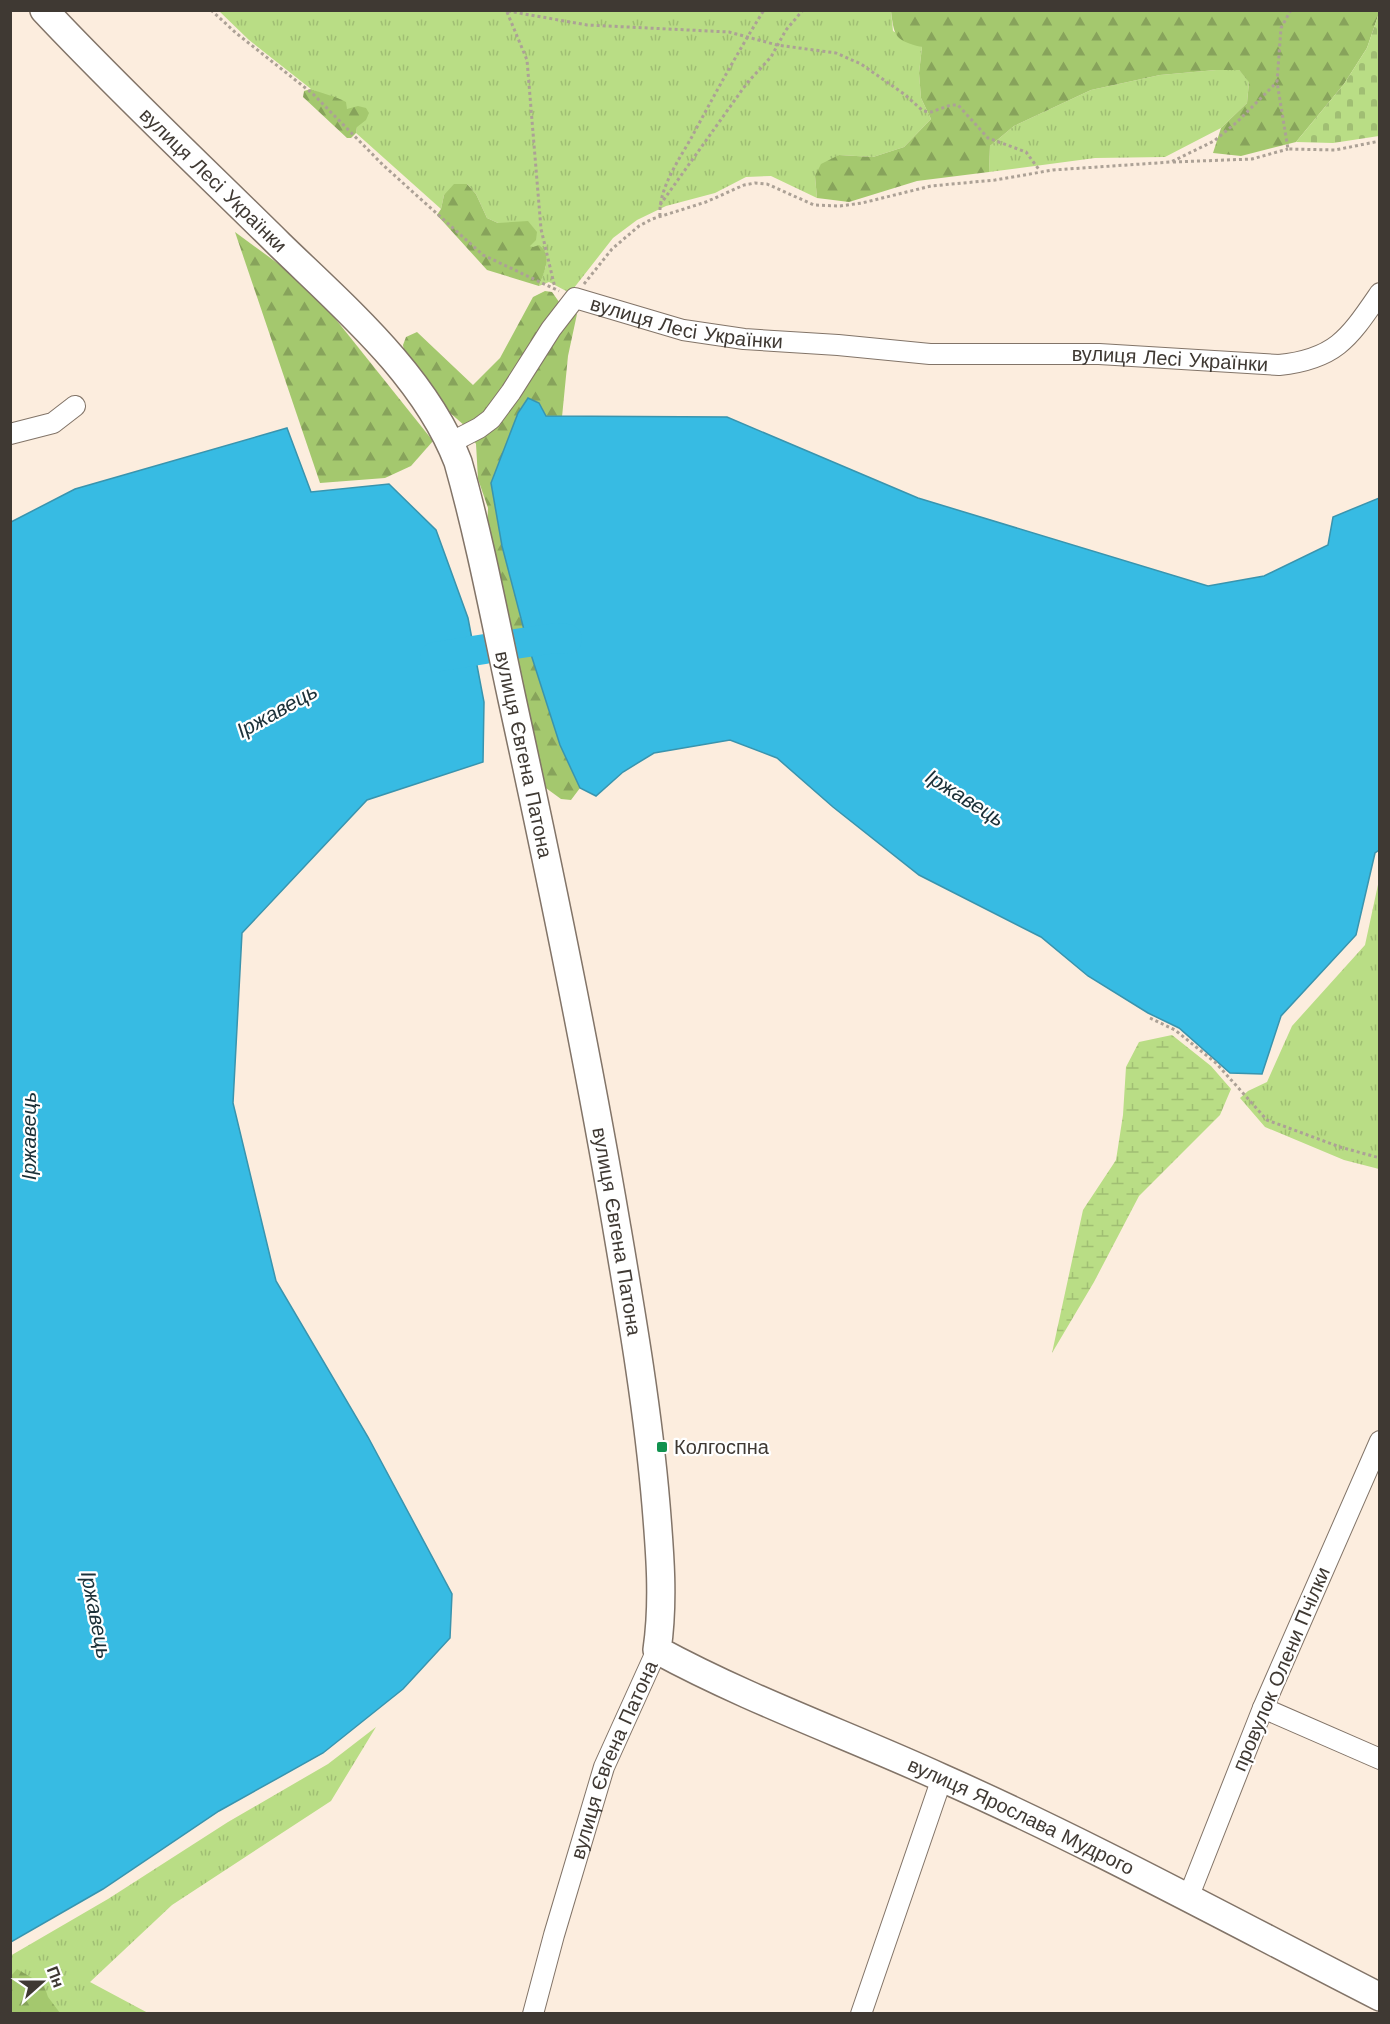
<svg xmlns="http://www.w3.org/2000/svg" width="1390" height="2024" viewBox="0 0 1390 2024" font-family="'Work Sans',sans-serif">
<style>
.grass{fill:url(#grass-tufts)}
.forest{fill:url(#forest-firs)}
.wetland{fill:url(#wetland-marsh)}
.cemetery{fill:url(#cemetery-stones)}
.water{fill:#37bbe3;stroke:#3994ae;stroke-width:1.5}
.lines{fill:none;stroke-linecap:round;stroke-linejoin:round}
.river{stroke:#37bbe3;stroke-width:30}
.street-casing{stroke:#827468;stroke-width:22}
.secondary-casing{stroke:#827468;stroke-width:30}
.path{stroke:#aca196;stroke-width:3;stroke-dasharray:3 3;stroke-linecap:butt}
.street{stroke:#fff;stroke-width:20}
.secondary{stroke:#fff;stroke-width:27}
.poi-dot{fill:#11924f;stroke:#fff;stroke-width:2}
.labels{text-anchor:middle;stroke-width:4.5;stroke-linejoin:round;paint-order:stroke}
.street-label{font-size:20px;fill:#3f3933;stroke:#fff}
.poi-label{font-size:20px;fill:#3f3933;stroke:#fff;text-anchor:start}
.water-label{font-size:21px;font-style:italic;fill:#1b3038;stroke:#fff}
</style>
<defs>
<pattern id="grass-tufts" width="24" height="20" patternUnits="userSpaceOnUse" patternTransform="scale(1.5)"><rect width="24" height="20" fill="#b9dd85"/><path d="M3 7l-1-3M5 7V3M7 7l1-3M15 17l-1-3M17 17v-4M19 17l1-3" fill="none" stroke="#a0be73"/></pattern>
<pattern id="forest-firs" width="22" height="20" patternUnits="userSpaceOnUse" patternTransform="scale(1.5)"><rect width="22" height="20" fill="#a4c86e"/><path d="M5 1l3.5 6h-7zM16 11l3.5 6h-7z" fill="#87a35b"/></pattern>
<pattern id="wetland-marsh" width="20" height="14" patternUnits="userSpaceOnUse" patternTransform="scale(1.5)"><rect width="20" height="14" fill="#b9dd85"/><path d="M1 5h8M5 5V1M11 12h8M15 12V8" fill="none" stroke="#a0be73"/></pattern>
<pattern id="cemetery-stones" width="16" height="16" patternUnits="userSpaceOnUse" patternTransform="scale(1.5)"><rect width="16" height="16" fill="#b9dd85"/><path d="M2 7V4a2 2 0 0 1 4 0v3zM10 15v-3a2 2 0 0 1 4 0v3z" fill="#a0be73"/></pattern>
</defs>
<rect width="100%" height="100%" fill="#fcedde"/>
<!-- grass -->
<g class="grass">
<polygon points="219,11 891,11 893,31 922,47 919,73 921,98 931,119 904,147 873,157 839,155 815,176 817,198 771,176 746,177 715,193 666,206 637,220 613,238 570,293 549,282 539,286 546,266 533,248 530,246 517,223 498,223 487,218 476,194 467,184 444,195 441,209 356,133 357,127 347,109 329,97 311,89 249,40"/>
<polygon points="1216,70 1239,70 1249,81 1247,103 1221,128 1165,157 1095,158 989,172 990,146 1014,126 1091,90 1160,75"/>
<polygon points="1379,880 1379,1169 1344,1160 1265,1127 1240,1098 1248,1091 1267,1082 1292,1026 1365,945"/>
<polygon points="376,1727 331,1801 172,1905 90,1982 148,2013 11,2013 10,1956 108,1899 228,1822 328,1764"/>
</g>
<!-- forest -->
<g class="forest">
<path d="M891,11H1379V13L1367,48L1344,84L1296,142L1241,156L1213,153L1221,128L1247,103L1249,82L1239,70H1216L1160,75L1091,90L1014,126L990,146L989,172L917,181L849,202L817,198L815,176L821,164L839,155L873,157L904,147L931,119L921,98L919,73L922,47C895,41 894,36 891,11Z"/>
<path d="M311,89C323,94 336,96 346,102L347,109L358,106L366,108L369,113L366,120L357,127L356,133L351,138H347L303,97L304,91Z"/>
<path d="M454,184H467L476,194L487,218L498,223L528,221L537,232L536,240L530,246L533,247L539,245C553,255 544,273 539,286L487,270L437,215L441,209L444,195Z"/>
<polygon points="235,232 310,287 433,441 411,466 385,478 320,483"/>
<polygon points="545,291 552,292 569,316 577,314 568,356 562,417 546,416 539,403 528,398 518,413 491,483 502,546 528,645 560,745 580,788 571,800 561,799 539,783 487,530 488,508 478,479 476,444 465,426 440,404 405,357 403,345 406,337 417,332 473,385 500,358 533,297"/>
<polygon points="17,1969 44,1985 48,1997 60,2013 11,2013 11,1976"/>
</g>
<!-- wetland -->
<polygon class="wetland" points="1172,1035 1211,1066 1231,1089 1220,1115 1139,1196 1094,1282 1052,1353 1083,1210 1116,1160 1123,1115 1126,1067 1139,1042"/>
<!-- cemetery -->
<polygon class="cemetery" points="1379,13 1379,136 1333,143 1296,142 1344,84 1367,48"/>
<!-- water -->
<g class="water">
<polygon points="528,398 539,403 546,416 727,417 918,498 1208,586 1264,576 1328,545 1333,517 1379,498 1379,850 1375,853 1356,935 1281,1016 1262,1074 1230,1073 1179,1028 1148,1013 1088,976 1041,937 919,875 833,807 777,758 730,740 654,753 623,772 596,796 580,788 560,745 528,645 502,546 491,483 518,413"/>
<polygon points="287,428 311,492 389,484 436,530 468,618 484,702 483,762 367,800 242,933 233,1103 276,1281 368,1437 452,1594 450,1638 403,1689 323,1753 219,1811 103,1889 11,1942 11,522 75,489"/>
</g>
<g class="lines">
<!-- river -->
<g class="river">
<polyline points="515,644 556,638 567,639"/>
<polyline points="435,657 485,649"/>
</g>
<defs>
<g id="street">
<polyline points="10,434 53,423 75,406"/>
<path id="s1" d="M450,443L479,428L491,419L511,392L551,329L575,298L683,330L744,339L838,345L930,354H1099L1279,365C1336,359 1349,338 1380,293"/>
<polyline points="1263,1708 1380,1759"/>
<polyline points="1188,1898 1263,1708 1380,1441"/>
<path id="s2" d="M533,2014L554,1935L604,1767L657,1650"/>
<polyline points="861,2014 942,1778"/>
</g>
<g id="secondary">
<path id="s3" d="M44,10C120,91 201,167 280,245C345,308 425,376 458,462C480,540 495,620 512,699C550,873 586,1047 616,1223C632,1317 648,1410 656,1505C660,1553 664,1602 657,1650C749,1700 848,1735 942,1778C1091,1844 1235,1923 1380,1997"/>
</g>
</defs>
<!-- street casing -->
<use href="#street" class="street-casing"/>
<!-- secondary casing -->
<use href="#secondary" class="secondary-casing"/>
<!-- path -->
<g class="path">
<polyline points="211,10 236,33 313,94 384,166 483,255 559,291"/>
<polyline points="502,10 587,25 729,32 777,45 836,53 861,64 904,94 923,111 931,112 951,105 958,105 988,138 1026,152 1040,171"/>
<polyline points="1291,10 1281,28 1277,82 1288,149 1335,150 1380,141"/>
<polyline points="507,12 527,60 541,229 555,288"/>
<polyline points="1173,162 1252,159 1288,149"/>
<polyline points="660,205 747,83 771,57 786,30 803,10"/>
<path d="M660,216C658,187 682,156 695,131C717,90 739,50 764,10"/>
<polyline points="584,284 612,249 639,226 652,219 706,202 744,185 755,183 767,184 814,205 840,206 862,203 931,186 995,180 1053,170 1171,162 1214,141 1237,122 1277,82"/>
<polyline points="1150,1018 1175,1030 1216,1063 1267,1120 1340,1147 1380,1158"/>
</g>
<!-- street -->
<use href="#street" class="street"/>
<!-- secondary -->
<use href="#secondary" class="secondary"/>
</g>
<!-- markers -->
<rect class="poi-dot" x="656" y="1441" width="12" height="12" rx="3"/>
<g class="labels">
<!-- street labels -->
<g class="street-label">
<text dy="7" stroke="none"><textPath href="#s3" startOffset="240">вулиця Лесі Українки</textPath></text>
<text dy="7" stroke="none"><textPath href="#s1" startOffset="310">вулиця Лесі Українки</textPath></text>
<text dy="7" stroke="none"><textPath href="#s1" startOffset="796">вулиця Лесі Українки</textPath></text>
<text dy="7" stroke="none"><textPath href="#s3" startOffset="916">вулиця Євгена Патона</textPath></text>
<text dy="7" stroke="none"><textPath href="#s3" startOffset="1402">вулиця Євгена Патона</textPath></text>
<text transform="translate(1281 1669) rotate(-67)" y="7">провулок Олени Пчілки</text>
<text dy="7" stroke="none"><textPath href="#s2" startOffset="267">вулиця Євгена Патона</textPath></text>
<text dy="7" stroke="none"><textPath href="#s3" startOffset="2224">вулиця Ярослава Мудрого</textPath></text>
</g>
<!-- poi labels -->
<g class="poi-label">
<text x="674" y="1454">Колгоспна</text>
</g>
<!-- water labels -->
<g class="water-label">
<text transform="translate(277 711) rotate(-29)" y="7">Іржавець</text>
<text transform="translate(965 798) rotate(32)" y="7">Іржавець</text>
<text transform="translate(29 1136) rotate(-90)" y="7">Іржавець</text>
<text transform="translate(96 1615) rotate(79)" y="7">Іржавець</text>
</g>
</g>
<!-- border -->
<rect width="1390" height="2024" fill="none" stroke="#3f3933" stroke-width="24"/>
<!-- north arrow -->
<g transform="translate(42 1982) rotate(69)" stroke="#ffffff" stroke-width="4.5" paint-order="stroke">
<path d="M0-4.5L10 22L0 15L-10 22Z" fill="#3f3933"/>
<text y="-9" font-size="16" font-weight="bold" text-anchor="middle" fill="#3f3933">Пн</text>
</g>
</svg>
